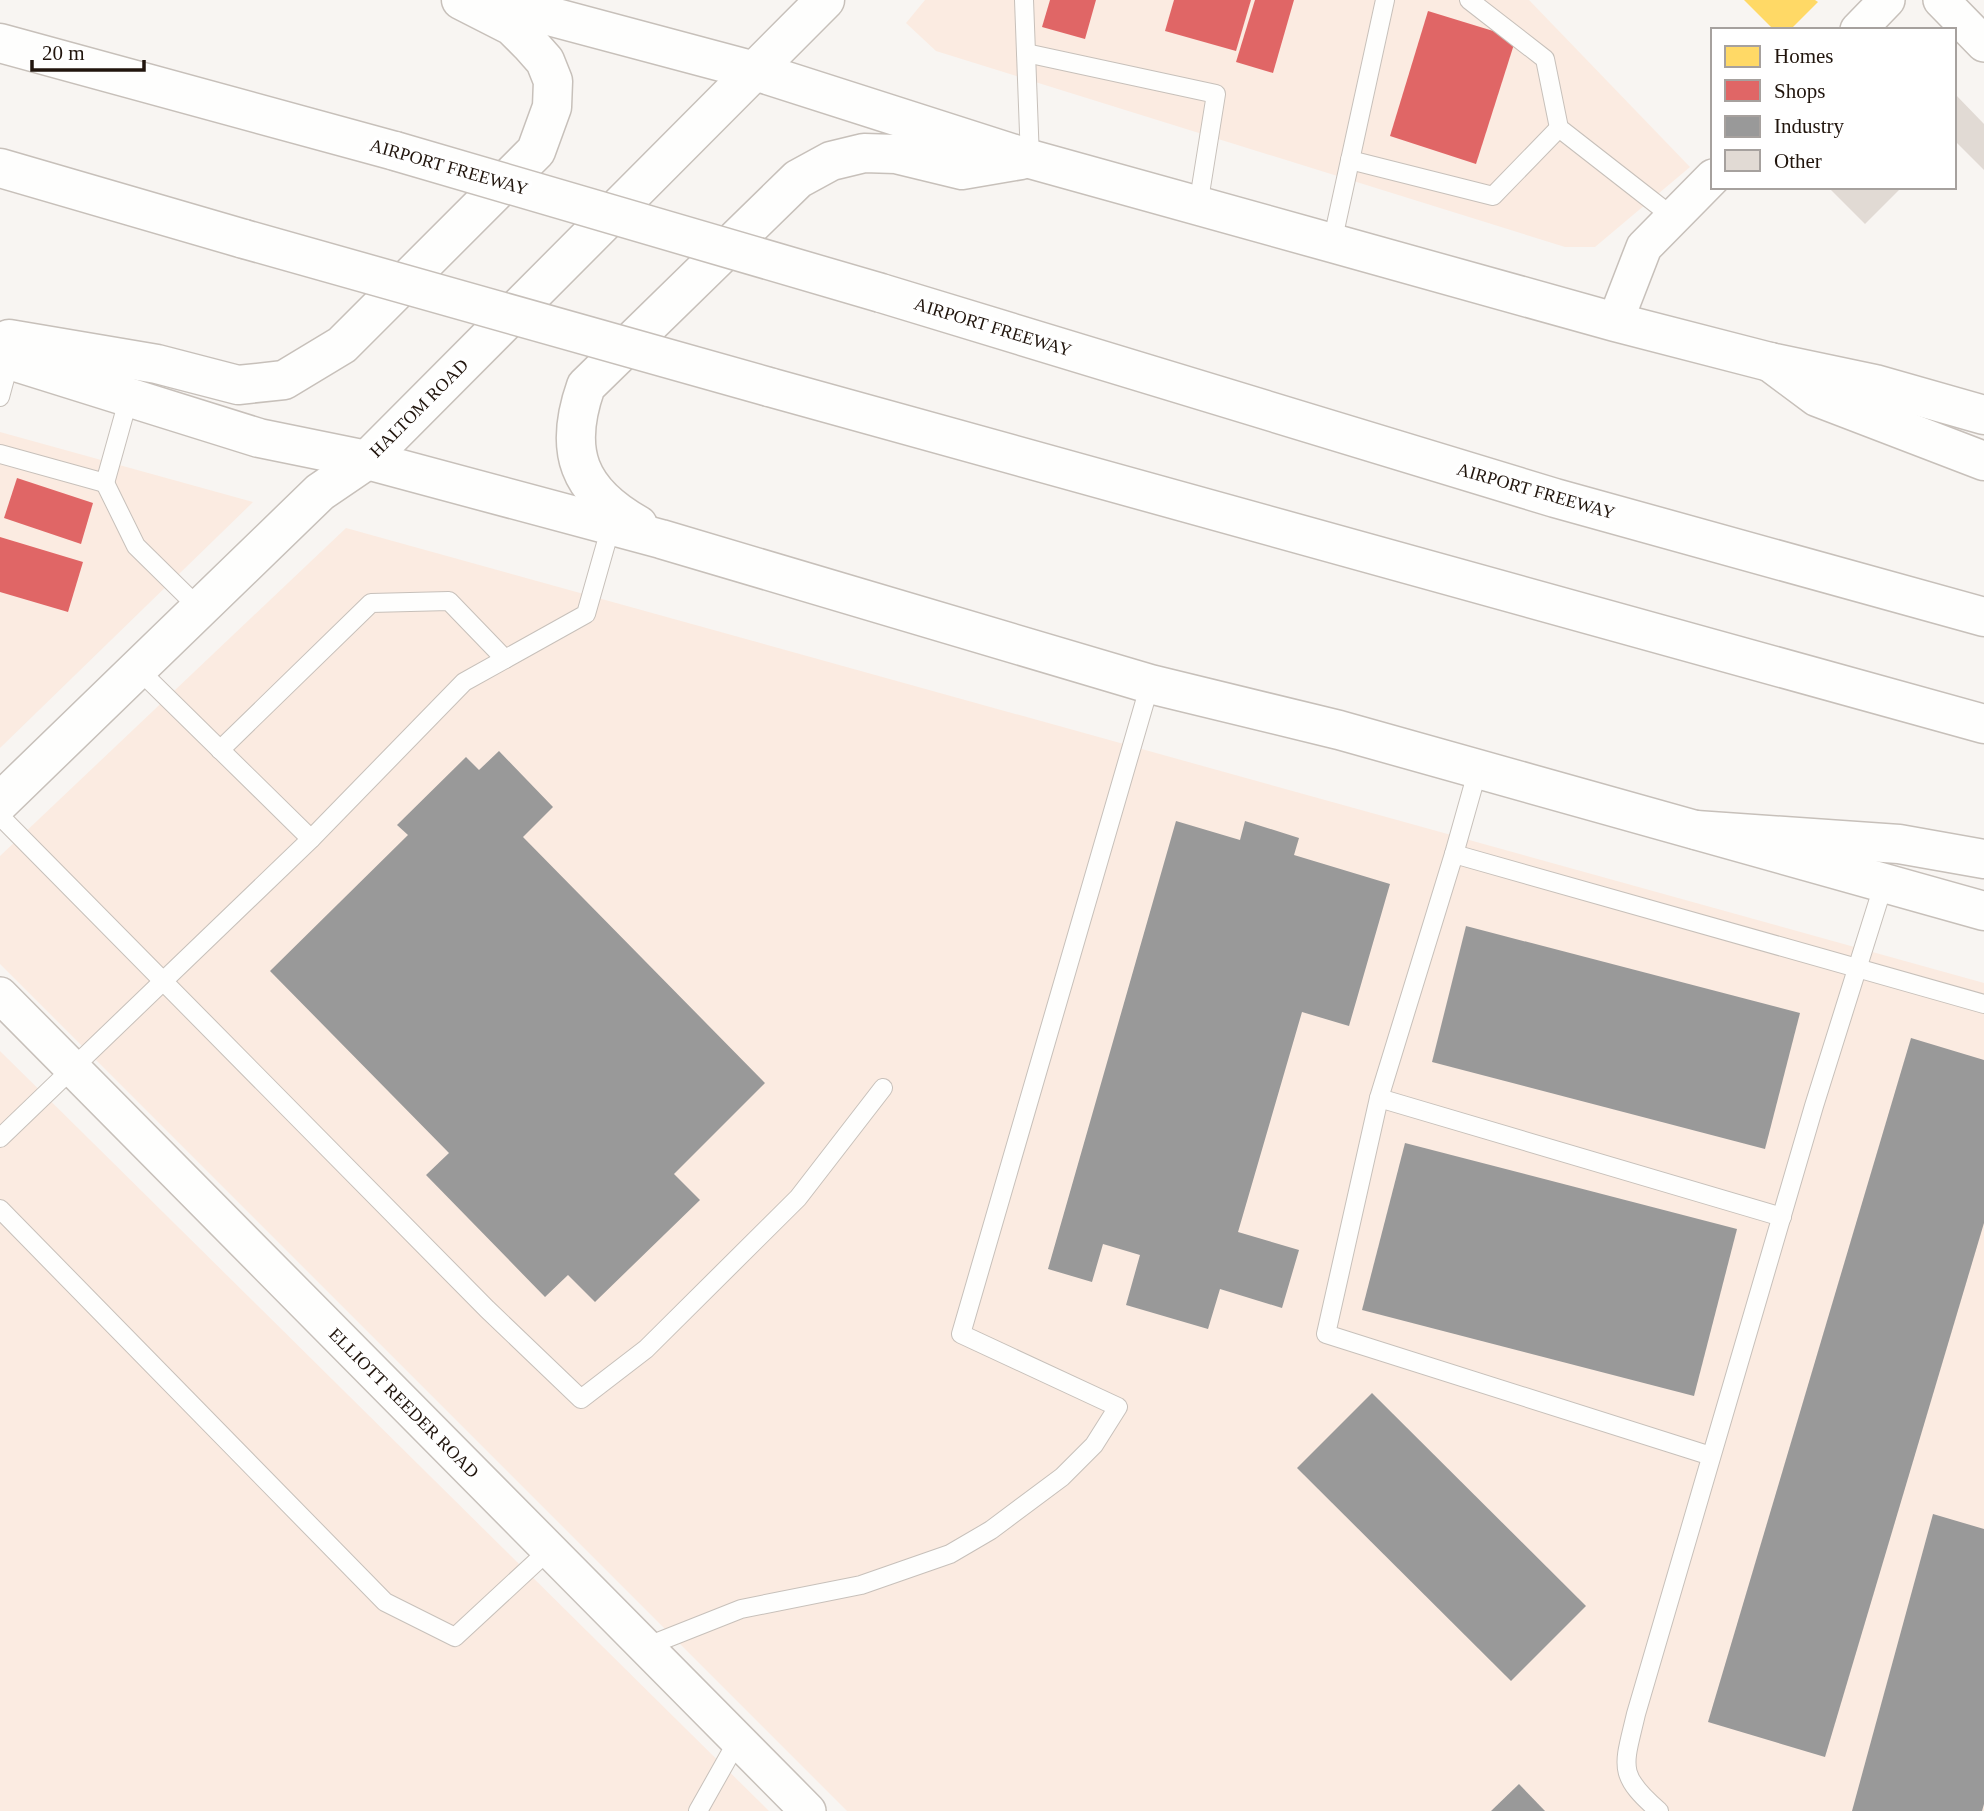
<svg xmlns="http://www.w3.org/2000/svg" width="1984" height="1811" viewBox="0 0 1984 1811" font-family="'Times New Roman',serif">
<style>
.built{fill:#fbebe1}
.homes{fill:#ffd966}
.shops{fill:#e06666}
.industry{fill:#999}
.building{fill:#e1dad4}
.lines{fill:none;stroke-linecap:round;stroke-linejoin:round}
.service-casing{stroke:#c7c0ba;stroke-width:20}
.minor-casing{stroke:#c7c0ba;stroke-width:38}
.tertiary-casing{stroke:#c7c0ba;stroke-width:41}
.secondary-casing{stroke:#c7c0ba;stroke-width:41}
.motorway-casing{stroke:#c7c0ba;stroke-width:41}
.service{stroke:#fefefd;stroke-width:18}
.minor{stroke:#fefefd;stroke-width:35}
.tertiary{stroke:#fefefd;stroke-width:38}
.secondary{stroke:#fefefd;stroke-width:38}
.motorway{stroke:#fefefd;stroke-width:38}
.motorway-bridge-casing{stroke:#c7c0ba;stroke-width:41;stroke-linecap:butt}
.motorway-bridge{stroke:#fefefd;stroke-width:38}
.labels{text-anchor:middle;stroke-width:7;stroke-linejoin:round;paint-order:stroke}
.street-label{font-size:18px;fill:#21150d;stroke:#fff}
</style>
<rect width="100%" height="100%" fill="#f8f5f2"/>
<!-- built -->
<g class="built">
<polygon points="925,0 1529,0 1690,167 1595,247 1565,247 936,51 906,23"/>
<polygon points="0,432 253,502 0,748"/>
<polygon points="346,528 1984,983 1984,1811 847,1811 0,964 0,856"/>
<polygon points="0,1051 769,1811 0,1811"/>
</g>
<!-- homes -->
<polygon class="homes" points="1744,0 1815,0 1818,2 1790,30 1774,30"/>
<!-- shops -->
<g class="shops">
<polygon points="1050,0 1096,0 1085,39 1042,27"/>
<polygon points="1174,0 1251,0 1236,51 1165,31"/>
<polygon points="1255,0 1294,0 1273,73 1236,62"/>
<polygon points="1428,11 1516,38 1476,164 1390,136"/>
<polygon points="17,478 93,503 81,544 4,518"/>
<polygon points="0,537 83,562 68,612 0,592"/>
</g>
<!-- industry -->
<g class="industry">
<polygon points="499,751 553,807 523,837 765,1083 674,1174 700,1200 595,1302 568,1275 545,1297 426,1175 449,1153 270,971 408,835 397,825 466,757 479,770"/>
<polygon points="1176,821 1240,840 1245,821 1299,838 1294,855 1390,884 1349,1026 1302,1012 1238,1232 1299,1250 1282,1308 1220,1289 1208,1329 1126,1305 1140,1255 1103,1244 1092,1282 1048,1269"/>
<polygon points="1466,926 1800,1013 1765,1149 1432,1062"/>
<polygon points="1911,1038 1984,1060 1984,1223 1825,1757 1708,1722"/>
<polygon points="1405,1143 1737,1229 1694,1396 1362,1310"/>
<polygon points="1372,1393 1586,1606 1511,1681 1297,1468"/>
<polygon points="1933,1514 1984,1529 1984,1804 1982,1811 1852,1811"/>
<polygon points="1519,1784 1545,1811 1491,1811"/>
</g>
<!-- building -->
<g class="building">
<polygon points="1954,93 1984,124 1984,170 1954,140"/>
<polygon points="1828,187 1902,187 1865,224"/>
</g>
<g class="lines">
<defs>
<g id="service">
<polyline points="1024,0 1030,159"/>
<polyline points="1469,0 1545,59 1559,128 1673,217"/>
<polyline points="1026,53 1216,94 1198,206"/>
<polyline points="1350,160 1493,196 1559,128"/>
<polyline points="1332,243 1385,0"/>
<polyline points="0,397 10,360"/>
<polyline points="0,454 105,483 129,397"/>
<polyline points="105,483 136,546 200,609"/>
<polyline points="138,669 311,839 464,682 586,614 611,526"/>
<polyline points="220,750 371,603 449,601 505,659"/>
<polyline points="1478,769 1454,854 1984,1004"/>
<polyline points="0,816 487,1309 581,1399 646,1349 798,1198 883,1088"/>
<polyline points="1454,854 1379,1098 1782,1217"/>
<polyline points="1379,1098 1326,1334 1711,1456"/>
<polyline points="0,1138 311,839"/>
<polyline points="0,1209 385,1602 455,1637 549,1550"/>
<polyline points="645,1647 741,1609 861,1585 950,1554 991,1530 1062,1477 1094,1445 1118,1407 961,1334 1150,684"/>
<polyline points="698,1811 738,1740"/>
<path d="M1659,1811C1616,1774 1624,1766 1636,1714L1814,1106L1884,883"/>
</g>
<g id="minor">
<polyline points="1941,0 1984,44"/>
<polyline points="1858,30 1887,0"/>
<polyline points="1615,322 1644,247 1713,177"/>
<polyline points="0,995 808,1811"/>
</g>
<polyline id="tertiary" points="0,802 320,492 367,460"/>
<g id="secondary">
<polyline points="489,0 755,71 1030,159 1332,243 1615,322 1770,362 1875,384 1984,415"/>
<polyline points="9,339 157,364 238,385 284,380 342,345 536,151 552,107 553,81 545,61 530,44 512,26 461,0"/>
<polyline points="0,357 259,438 367,460 661,539 1150,684 1339,730 1984,911"/>
<polyline points="367,460 825,0"/>
<path d="M638,525C578,491 563,451 586,386L798,179L831,161L864,153L896,154L962,170L1021,160"/>
</g>
<g id="motorway">
<polyline points="0,43 395,151"/>
<polyline points="0,168 244,239"/>
<polyline points="881,293 1555,498 1984,617"/>
<polyline points="1770,362 1817,397 1984,461"/>
<polyline points="769,387 1984,724"/>
<polyline points="1696,830 1899,844 1984,859"/>
</g>
</defs>
<!-- service casing -->
<use href="#service" class="service-casing"/>
<!-- minor casing -->
<use href="#minor" class="minor-casing"/>
<!-- tertiary casing -->
<use href="#tertiary" class="tertiary-casing"/>
<!-- secondary casing -->
<use href="#secondary" class="secondary-casing"/>
<!-- motorway casing -->
<use href="#motorway" class="motorway-casing"/>
<!-- service -->
<use href="#service" class="service"/>
<!-- minor -->
<use href="#minor" class="minor"/>
<!-- tertiary -->
<use href="#tertiary" class="tertiary"/>
<!-- secondary -->
<use href="#secondary" class="secondary"/>
<!-- motorway -->
<use href="#motorway" class="motorway"/>
<defs>
<g id="motorway-bridge">
<polyline points="395,151 881,293"/>
<polyline points="244,239 769,387"/>
</g>
</defs>
<!-- motorway-bridge casing -->
<use href="#motorway-bridge" class="motorway-bridge-casing"/>
<!-- motorway-bridge -->
<use href="#motorway-bridge" class="motorway-bridge"/>
</g>
<g class="labels">
<!-- street labels -->
<g class="street-label">
<text transform="translate(449 167) rotate(16)" y="6">AIRPORT FREEWAY</text>
<text transform="translate(993 327) rotate(17)" y="6">AIRPORT FREEWAY</text>
<text transform="translate(419 408) rotate(-45)" y="6">HALTOM ROAD</text>
<text transform="translate(1536 491) rotate(16)" y="6">AIRPORT FREEWAY</text>
<text transform="translate(404 1403) rotate(45)" y="6">ELLIOTT REEDER ROAD</text>
</g>
</g>
<!-- legend -->
<rect x="1711" y="28" width="245" height="161" fill="#ffffff" stroke="#a6a19e" stroke-width="2"/>
<rect x="1725" y="46" width="35" height="21" fill="#ffd966" stroke="#a6a19e" stroke-width="2"/>
<text x="1774" y="63" font-size="21" fill="#21150d">Homes</text>
<rect x="1725" y="80" width="35" height="21" fill="#e06666" stroke="#a6a19e" stroke-width="2"/>
<text x="1774" y="98" font-size="21" fill="#21150d">Shops</text>
<rect x="1725" y="116" width="35" height="21" fill="#999999" stroke="#a6a19e" stroke-width="2"/>
<text x="1774" y="133" font-size="21" fill="#21150d">Industry</text>
<rect x="1725" y="150" width="35" height="21" fill="#e1dad4" stroke="#a6a19e" stroke-width="2"/>
<text x="1774" y="168" font-size="21" fill="#21150d">Other</text>
<!-- scale -->
<path d="M32 60v10h112v-10" fill="none" stroke="#21150d" stroke-width="3.5"/>
<text x="42" y="60" font-size="21" fill="#21150d" stroke="#ffffff" stroke-width="5" paint-order="stroke">20 m</text>
</svg>
